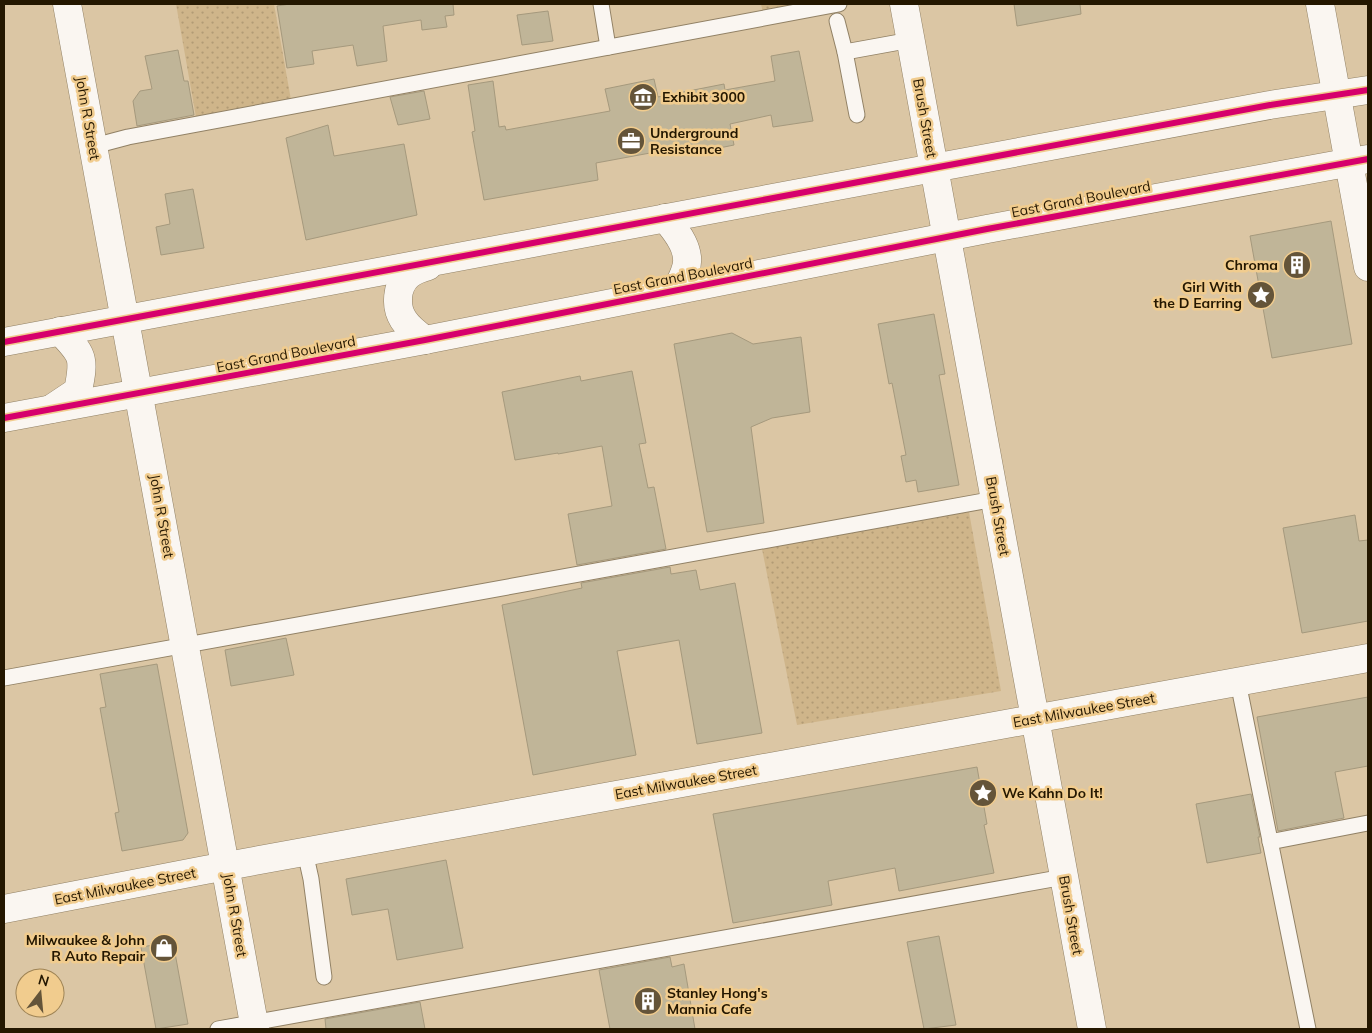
<svg xmlns="http://www.w3.org/2000/svg" width="1372" height="1033" viewBox="0 0 1372 1033" font-family="Mulish,sans-serif">
<style>
.green{fill:url(#green-dots)}
.building{fill:#c0b598;stroke:#a5997d}
.lines{fill:none;stroke-linecap:round;stroke-linejoin:round}
.lane-casing{stroke:#918165;stroke-width:17}
.street-casing{stroke:#918165;stroke-width:29}
.secondary-casing{stroke:#918165;stroke-width:29}
.lane{stroke:#faf6f1;stroke-width:15}
.street{stroke:#faf6f1;stroke-width:28}
.secondary{stroke:#faf6f1;stroke-width:28}
.cycleway-casing{stroke:#f1cc8e;stroke-width:9}
.cycleway{stroke:#d6006c;stroke-width:6}
.labels{text-anchor:middle;stroke-width:5;stroke-linejoin:round;paint-order:stroke}
.poi-label{font-size:14px;font-weight:bold;fill:#241700;stroke:#f1cc8e;text-anchor:start}
.street-label{font-size:14px;fill:#241700;stroke:#f1cc8e}
</style>
<defs>
<pattern id="green-dots" width="8" height="8" patternUnits="userSpaceOnUse" patternTransform="scale(1.25)"><rect width="8" height="8" fill="#cfb58a"/><path d="M2 2h.1M6 6h.1" fill="none" stroke="#b29b75" stroke-width="1.8" stroke-linecap="round"/></pattern>
</defs>
<rect width="100%" height="100%" fill="#dbc6a4"/>
<!-- green -->
<g class="green">
<polygon points="176,4 274,4 291,100 196,117"/>
<polygon points="761,4 839,4 764,18"/>
<polygon points="969,512 1001,691 797,725 762,549"/>
</g>
<!-- building -->
<g class="building">
<polygon points="290,4 453,4 454,15 445,16 447,27 422,30 421,20 383,26 387,61 357,66 353,45 312,51 314,64 287,68 277,6"/>
<polygon points="1014,4 1080,4 1081,14 1017,26"/>
<polygon points="548,11 553,41 522,45 517,15"/>
<polygon points="178,50 184,81 188,81 194,115 137,126 133,101 140,91 152,89 145,56"/>
<polygon points="799,51 813,121 773,127 771,115 730,124 734,145 690,154 688,146 596,163 598,180 484,200 472,132 475,131 468,85 493,81 499,127 505,126 506,130 610,111 605,89 654,79 658,97 724,84 725,90 775,81 771,56"/>
<polygon points="424,91 430,119 398,125 390,97"/>
<polygon points="328,125 334,156 404,144 417,215 306,240 286,138"/>
<polygon points="193,189 204,248 161,255 156,227 170,224 165,194"/>
<polygon points="1331,221 1352,344 1272,358 1250,236"/>
<polygon points="934,314 945,374 939,375 959,485 918,492 916,480 906,482 901,456 906,455 892,383 889,384 878,324"/>
<polygon points="732,333 753,344 801,337 810,412 772,418 751,427 764,523 707,532 674,344"/>
<polygon points="632,371 646,443 639,444 648,488 654,487 666,549 577,565 568,514 612,506 602,446 558,454 558,453 515,460 502,392 580,376 581,381"/>
<polygon points="1355,515 1359,541 1368,540 1368,621 1302,633 1283,528"/>
<polygon points="670,567 671,574 696,570 700,590 735,583 762,733 697,744 679,640 617,651 636,755 533,775 502,605 582,588 581,583"/>
<polygon points="286,638 294,675 231,686 225,650"/>
<polygon points="157,664 188,833 183,840 122,851 115,813 119,812 100,708 106,707 100,674"/>
<polygon points="1368,697 1368,766 1335,772 1344,818 1278,831 1257,717"/>
<polygon points="977,767 987,824 984,825 994,873 899,891 895,868 828,881 832,905 733,923 713,814"/>
<polygon points="1251,794 1260,837 1258,837 1261,853 1207,863 1196,804"/>
<polygon points="446,860 463,948 397,960 388,909 352,915 346,879"/>
<polygon points="939,936 956,1025 924,1029 907,942"/>
<polygon points="173,942 188,1024 156,1029 141,947"/>
<polygon points="670,957 672,967 684,964 695,1029 610,1029 599,970"/>
<polygon points="420,1002 425,1029 326,1029 325,1019"/>
</g>
<g class="lines">
<defs>
<g id="lane">
<polyline points="601,4 608,47"/>
<polyline points="837,21 845,52"/>
<polyline points="857,115 845,52 911,40"/>
<polyline points="94,146 128,137 839,4"/>
<polyline points="4,678 995,499"/>
<polyline points="1238,682 1308,1029"/>
<polyline points="1270,842 1368,823"/>
<polyline points="305,852 311,879 324,977"/>
<polyline points="218,1029 1064,877"/>
</g>
<g id="street">
<polyline points="1320,4 1349,163"/>
<polyline points="4,909 205,870 1368,658"/>
</g>
<g id="secondary">
<polyline points="67,4 255,1029"/>
<polyline points="904,4 1092,1029"/>
<polyline points="1349,163 1368,267"/>
<path d="M665,218C677,232 693,252 685,271C683,278 679,284 676,290"/>
<path d="M425,340C407,327 394,315 399,291C401,283 406,276 413,272C418,269 423,268 428,266"/>
<polyline points="4,342 1270,105 1368,90"/>
<path d="M51,409L78,391C85,357 83,355 60,331"/>
<polyline points="4,418 425,340 987,229 1368,159"/>
</g>
</defs>
<!-- lane casing -->
<use href="#lane" class="lane-casing"/>
<!-- street casing -->
<use href="#street" class="street-casing"/>
<!-- secondary casing -->
<use href="#secondary" class="secondary-casing"/>
<!-- lane -->
<use href="#lane" class="lane"/>
<!-- street -->
<use href="#street" class="street"/>
<!-- secondary -->
<use href="#secondary" class="secondary"/>
<defs>
<g id="cycleway">
<polyline points="4,342 1270,105 1368,90"/>
<polyline points="4,418 425,340 987,229 1368,159"/>
</g>
</defs>
<!-- cycleway casing -->
<use href="#cycleway" class="cycleway-casing"/>
<!-- cycleway -->
<use href="#cycleway" class="cycleway"/>
</g>
<!-- icons -->
<defs>
<symbol id="museum-disc" viewBox="-11 -11 22 22"><circle r="9.5" fill="#645439" stroke="#f1cc8e"/><path d="M0-6L6-3V-2H-6V-3ZM-5-1h2V3h-2ZM-1-1h2V3h-2ZM3-1h2V3H3ZM-6 4H6V6H-6Z" fill="#fff"/></symbol>
<symbol id="office-disc" viewBox="-11 -11 22 22"><circle r="9.5" fill="#645439" stroke="#f1cc8e"/><path d="M-6-3h4V-5.5h4V-3h4V5H-6ZM-1-4.5V-3h2v-1.5ZM-6 0V1H6V0Z" fill="#fff"/></symbol>
<symbol id="building-disc" viewBox="-11 -11 22 22"><circle r="9.5" fill="#645439" stroke="#f1cc8e"/><path d="M-4-6H4V6H1V3H-1V6H-4ZM-2.5-4.3h1.7v1.8h-1.7ZM.8-4.3h1.7v1.8H.8ZM-2.5-1h1.7V.8h-1.7ZM.8-1h1.7V.8H.8Z" fill="#fff"/></symbol>
<symbol id="sight-disc" viewBox="-11 -11 22 22"><circle r="9.5" fill="#645439" stroke="#f1cc8e"/><path d="M0-6L1.8-2.2L6-1.7L2.9 1.2L3.7 5.4L0 3.3L-3.7 5.4L-2.9 1.2L-6-1.7L-1.8-2.2Z" fill="#fff"/></symbol>
<symbol id="shop-disc" viewBox="-11 -11 22 22"><circle r="9.5" fill="#645439" stroke="#f1cc8e"/><path d="M-5-2.5h2.3a2.7 3.5 0 0 1 5.4 0H5L5.5 6h-11ZM-1.5-2.5h3a1.5 2.3 0 0 0-3 0Z" fill="#fff"/></symbol>
</defs>
<g fill-rule="evenodd">
<use href="#museum-disc" x="627" y="81" width="32" height="32"/>
<use href="#office-disc" x="615" y="125" width="32" height="32"/>
<use href="#building-disc" x="1281" y="249" width="32" height="32"/>
<use href="#sight-disc" x="1245" y="279" width="32" height="32"/>
<use href="#sight-disc" x="967" y="777" width="32" height="32"/>
<use href="#shop-disc" x="148" y="932" width="32" height="32"/>
<use href="#building-disc" x="632" y="985" width="32" height="32"/>
</g>
<g class="labels">
<!-- poi labels -->
<g class="poi-label">
<text x="662" y="102">Exhibit 3000</text>
<text x="650" y="138">Underground<tspan x="650" dy="16">Resistance</tspan></text>
<text x="1278" y="270" text-anchor="end">Chroma</text>
<text x="1242" y="292" text-anchor="end">Girl With<tspan x="1242" dy="16">the D Earring</tspan></text>
<text x="1002" y="798">We Kahn Do It!</text>
<text x="145" y="945" text-anchor="end">Milwaukee &amp; John<tspan x="145" dy="16">R Auto Repair</tspan></text>
<text x="667" y="998">Stanley Hong's<tspan x="667" dy="16">Mannia Cafe</tspan></text>
</g>
<!-- street labels -->
<g class="street-label">
<text transform="translate(88 118) rotate(80)" y="5">John R Street</text>
<text transform="translate(925 118) rotate(80)" y="5">Brush Street</text>
<text transform="translate(1081 199) rotate(-11)" y="5">East Grand Boulevard</text>
<text transform="translate(683 276) rotate(-11)" y="5">East Grand Boulevard</text>
<text transform="translate(286 354) rotate(-11)" y="5">East Grand Boulevard</text>
<text transform="translate(162 516) rotate(80)" y="5">John R Street</text>
<text transform="translate(998 516) rotate(80)" y="5">Brush Street</text>
<text transform="translate(1084 710) rotate(-10)" y="5">East Milwaukee Street</text>
<text transform="translate(686 782) rotate(-10)" y="5">East Milwaukee Street</text>
<text transform="translate(125 886) rotate(-11)" y="5">East Milwaukee Street</text>
<text transform="translate(235 915) rotate(80)" y="5">John R Street</text>
<text transform="translate(1071 915) rotate(80)" y="5">Brush Street</text>
</g>
</g>
<!-- border -->
<rect width="1372" height="1033" fill="none" stroke="#241700" stroke-width="10"/>
<!-- north arrow -->
<g transform="translate(40 993) rotate(16)"><circle r="24" fill="#f1cc8e" stroke="#9f8455"/>
<path d="M0-4L9 19L0 12L-9 19Z" fill="#645439"/>
<text y="-8" font-size="14" font-weight="bold" text-anchor="middle" fill="#241700">N</text>
</g>
</svg>
